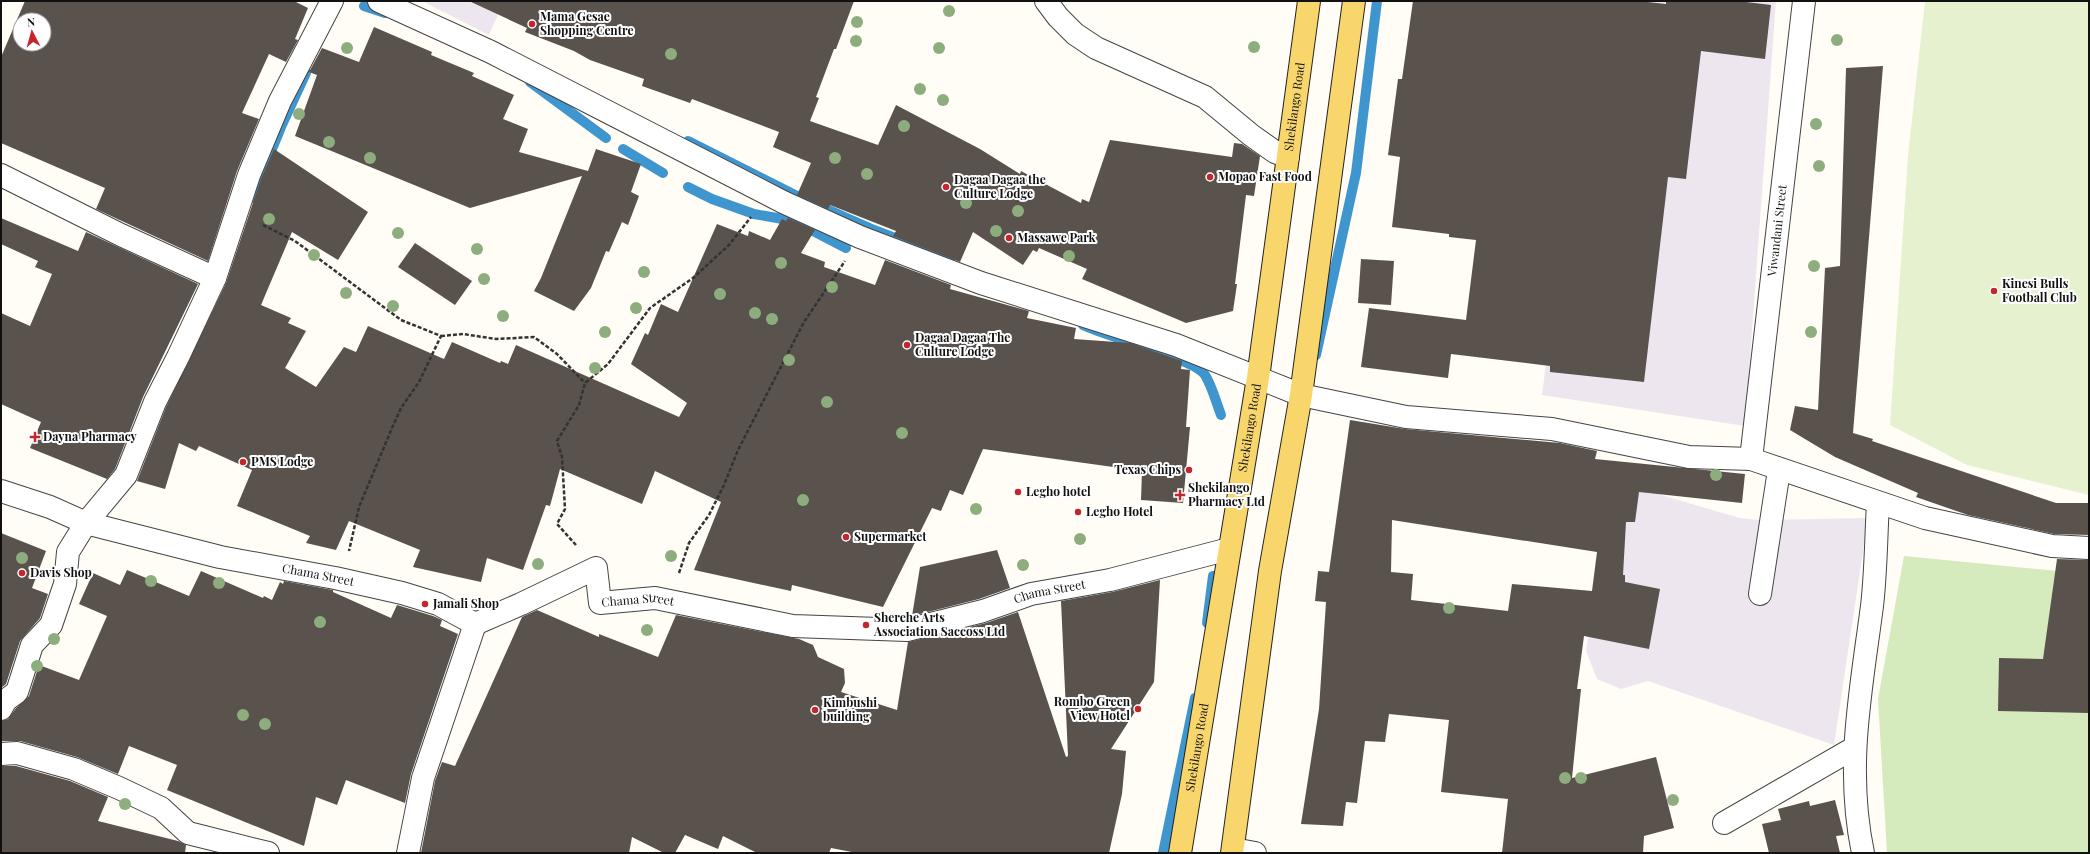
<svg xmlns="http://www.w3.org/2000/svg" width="2090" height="854" viewBox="0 0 2090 854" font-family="'Playfair Display',serif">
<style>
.industrial{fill:#eee6ef}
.green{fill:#d5ebbd}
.pitch{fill:#e6f2cf}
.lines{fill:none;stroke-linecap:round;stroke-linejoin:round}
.stream{stroke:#3f96cf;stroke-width:10}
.building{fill:#5a524d;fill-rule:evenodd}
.minor-casing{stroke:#444;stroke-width:24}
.major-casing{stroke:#222;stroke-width:24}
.path{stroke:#333;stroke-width:2.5;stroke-dasharray:4 2;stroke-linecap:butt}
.minor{stroke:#fff;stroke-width:22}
.major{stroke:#f9d66b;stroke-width:22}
.tree{fill:#8dad7f}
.poi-dot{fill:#c4262e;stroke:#fff;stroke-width:1.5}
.labels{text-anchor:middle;stroke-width:4;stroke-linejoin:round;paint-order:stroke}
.poi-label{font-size:12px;font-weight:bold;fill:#111;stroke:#fff;text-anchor:start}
.street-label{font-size:12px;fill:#111;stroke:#fff}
</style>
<rect width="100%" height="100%" fill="#fffdf5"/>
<!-- industrial -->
<g class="industrial">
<polygon points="422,1 504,1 489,35"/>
<polygon points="1598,1 1776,1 1745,426 1542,395 1572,162"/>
<polygon points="1613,481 1740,518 1758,520 1868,518 1834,745 1648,681 1621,689 1597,679 1586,651"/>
</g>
<!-- green -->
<polygon class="green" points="1904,556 2089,574 2089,853 1887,853 1878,699"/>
<!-- pitch -->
<polygon class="pitch" points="1925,1 2089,1 2089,495 1967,465 1890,425 1908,156"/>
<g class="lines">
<!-- stream -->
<g class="stream">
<polyline points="364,6 385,13"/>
<polyline points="530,82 606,138"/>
<polyline points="688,141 797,196 874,230 950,259"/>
<polyline points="623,149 663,173"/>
<polyline points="688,187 712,199 754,214 794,221 846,248"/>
<polyline points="252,198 281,127 306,73"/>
<path d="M1083,325C1105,336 1195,359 1205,375C1212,386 1216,402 1221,415"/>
<polyline points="1316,355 1356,173 1377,1"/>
<polyline points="1207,623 1213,576"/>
<polyline points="1163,853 1195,698"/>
</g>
</g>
<!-- building -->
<g class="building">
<path d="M25,1H294L308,8L295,39L298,40L286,62L269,54L242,113L259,119L237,171L208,261L96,209L105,188L1,143V57ZM20,20H44V44H20Z"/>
<polygon points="469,1 854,1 836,49 834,49 816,97 819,98 810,121 878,145 896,105 980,149 1020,174 1021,171 1081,203 1082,199 1089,202 1110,140 1232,157 1234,143 1242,144 1260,156 1254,196 1246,195 1235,284 1237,284 1233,311 1186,323 1082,279 1087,269 1039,248 1037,252 1033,250 1023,265 973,232 960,262 893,236 896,231 830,205 828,209 797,195 811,163 773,147 779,132 692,99 690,103 642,86 644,79 590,60 574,51 525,32 527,28"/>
<polygon points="1413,1 1639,1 1666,4 1666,1 1738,1 1771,5 1765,59 1701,51 1686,179 1668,177 1644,382 1550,372 1550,366 1451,354 1448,378 1361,367 1369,308 1466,320 1476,240 1449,237 1449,234 1392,227 1400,157 1388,155 1398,79 1402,79"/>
<polygon points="374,27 432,52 431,55 474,73 472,76 514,95 503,119 528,129 519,152 588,171 596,149 641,164 631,192 639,196 628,225 622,222 609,252 606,251 591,288 574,311 534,291 541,278 582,176 470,208 295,136 317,75 309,72 322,48 359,62"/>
<polygon points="1883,66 1853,433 1873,439 1872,441 2056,503 2089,503 2089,535 2054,534 1968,515 1916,497 1918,493 1835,457 1790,430 1795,406 1818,410 1825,268 1840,266 1846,68"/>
<polygon points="274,149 368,212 338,260 292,232 261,305 291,318 288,323 306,331 285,368 316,387 344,347 356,352 368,326 444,359 452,342 500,363 501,361 508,364 516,345 679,417 687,403 631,364 645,333 648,335 661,304 678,312 717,224 748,236 749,231 770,240 782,219 786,221 788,218 815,230 801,253 825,262 824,267 875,285 885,260 951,285 950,289 1029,311 1027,318 1076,328 1074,339 1130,343 1182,361 1181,369 1190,370 1186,427 1190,427 1183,503 1141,500 1142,471 983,449 963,495 950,490 941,511 932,508 883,607 792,585 791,591 694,570 721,502 655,471 642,504 560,469 550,506 546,505 523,570 487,558 481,582 413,567 420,550 349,521 336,550 306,543 310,536 237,506 252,470 199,446 196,451 179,443 165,489 137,481 166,407 226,283 261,179"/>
<polygon points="1,218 78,251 86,232 198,284 143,397 115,469 107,479 30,448 41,422 1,404 1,313 30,326 52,274 35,267 38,261 1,244"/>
<polygon points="415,243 472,281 455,305 398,267"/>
<polygon points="1361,259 1394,261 1391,305 1358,303"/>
<path d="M1350,420L1405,429L1560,443L1597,451L1595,459L1745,474L1742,503L1639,492L1635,522H1626L1623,575H1625V582L1660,589L1649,649L1584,636L1577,689H1581L1572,778L1656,757L1674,828L1644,836L1643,853H1502L1508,799L1441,792L1449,720L1389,714L1385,742L1365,741L1357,803L1346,802L1343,826L1301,824L1319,709L1326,602L1315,601L1318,571L1329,572ZM1392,520L1597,552L1592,591L1512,584L1508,611L1411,600L1413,574L1391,572Z"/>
<polygon points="1,533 46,551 32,588 48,594 40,618 20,641 6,684 1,688"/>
<polygon points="997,550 1010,588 979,599 912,616 920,567"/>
<polygon points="2057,559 2089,560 2089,713 1998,711 1999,658 2043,659"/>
<polygon points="127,570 189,596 201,571 263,598 264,596 272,600 280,582 283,584 284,581 333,590 333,592 391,618 397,605 433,616 442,620 440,626 458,634 411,774 405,803 346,780 337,805 316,797 304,846 167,790 177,765 129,746 118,774 77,757 20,741 1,741 1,721 8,719 16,708 29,696 39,665 79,680 107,616 79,604 93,573 120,585"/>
<polygon points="1160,580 1154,682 1111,749 1126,751 1122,794 1109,853 857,853 831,848 829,853 757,853 723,836 718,849 685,835 675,853 664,853 632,837 629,853 421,853 435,781 442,762 455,766 522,617 537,610 599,637 599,634 658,657 676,615 799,639 813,645 818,657 844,669 845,683 841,692 897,710 908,642 986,623 1018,612 1066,757 1068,756 1061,601 1112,592"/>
<polygon points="1,766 16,766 70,781 108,797 98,821 178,841 186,845 185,853 1,853"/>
<polygon points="1835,800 1844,835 1836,836 1840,853 1769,853 1762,824 1781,820 1778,809 1809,801 1810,806"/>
</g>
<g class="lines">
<defs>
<g id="minor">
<polyline points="379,1 491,52 783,202 860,237 981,283 1176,345 1301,395 1406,417 1552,429 1689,457 1751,459 1925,518 2052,546 2089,548"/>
<polyline points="1046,1 1058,17 1075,34 1096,48 1205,97 1251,135 1275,152 1288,157"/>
<polyline points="1,175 121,235 215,278"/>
<path id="s1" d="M1751,459L1804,1"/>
<path id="s2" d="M1,491L50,507L86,523L220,557L335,578L402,593L438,604L475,624L521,604L596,568L600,603L655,598L793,626L907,630L983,611L1031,594L1110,580L1229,549"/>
<polyline points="1760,594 1779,470"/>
<polyline points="1,709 6,700 17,692 32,645 51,625 65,584 68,552 86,523 126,475 155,402 178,357 215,278 249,175 280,101 332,1"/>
<polyline points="1,754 17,753 74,769 119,788 161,808 188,833 268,853"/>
<polyline points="1724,823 1854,748"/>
<polyline points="1233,849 1255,853"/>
<polyline points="408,853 423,778 475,624"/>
<path d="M1863,853C1845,767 1861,691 1872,606C1876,572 1876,537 1878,503"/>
</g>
<g id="major">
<path id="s3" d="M1180,853L1258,378L1309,1"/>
<polyline points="1232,853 1270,571 1301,395 1354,1"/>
</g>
</defs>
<!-- minor casing -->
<use href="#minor" class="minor-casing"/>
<!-- major casing -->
<use href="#major" class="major-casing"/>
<!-- path -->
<g class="path">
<polyline points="263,225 295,241 401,320 441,336 419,382 401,408 392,428 359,507 349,551"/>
<polyline points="441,336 463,334 496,339 534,337 557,354 585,383"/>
<polyline points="576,545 557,524 565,509 562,457 557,441 579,405 585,383 608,364 650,308 693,278 729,245 751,217"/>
<polyline points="679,573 689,543 709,515 724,485 738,450 804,322 845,261"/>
</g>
<!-- minor -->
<use href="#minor" class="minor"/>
<!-- major -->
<use href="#major" class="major"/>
</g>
<!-- trees -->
<g class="tree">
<circle cx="949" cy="11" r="6"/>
<circle cx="857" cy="22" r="6"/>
<circle cx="1837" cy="40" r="6"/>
<circle cx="856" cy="41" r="6"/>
<circle cx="1254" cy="47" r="6"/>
<circle cx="347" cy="48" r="6"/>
<circle cx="939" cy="48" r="6"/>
<circle cx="671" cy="54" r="6"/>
<circle cx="920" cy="89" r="6"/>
<circle cx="943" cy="100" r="6"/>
<circle cx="299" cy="114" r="6"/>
<circle cx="1816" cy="124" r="6"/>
<circle cx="904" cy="126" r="6"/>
<circle cx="329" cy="142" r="6"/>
<circle cx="370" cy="158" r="6"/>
<circle cx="835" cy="158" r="6"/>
<circle cx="1819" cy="166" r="6"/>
<circle cx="867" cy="174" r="6"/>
<circle cx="966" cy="203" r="6"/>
<circle cx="1018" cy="211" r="6"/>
<circle cx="269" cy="219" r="6"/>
<circle cx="996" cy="231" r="6"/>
<circle cx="398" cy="233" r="6"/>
<circle cx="477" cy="249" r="6"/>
<circle cx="314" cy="255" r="6"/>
<circle cx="1069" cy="256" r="6"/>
<circle cx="781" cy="263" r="6"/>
<circle cx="1814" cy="266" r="6"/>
<circle cx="644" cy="272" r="6"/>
<circle cx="484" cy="279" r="6"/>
<circle cx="832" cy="287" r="6"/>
<circle cx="346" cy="293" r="6"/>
<circle cx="720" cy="294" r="6"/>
<circle cx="393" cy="306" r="6"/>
<circle cx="636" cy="308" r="6"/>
<circle cx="755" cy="313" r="6"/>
<circle cx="503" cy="316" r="6"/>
<circle cx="772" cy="319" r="6"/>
<circle cx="605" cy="332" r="6"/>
<circle cx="1811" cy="332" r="6"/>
<circle cx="789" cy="360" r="6"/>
<circle cx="595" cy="368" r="6"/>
<circle cx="827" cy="402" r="6"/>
<circle cx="902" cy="433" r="6"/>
<circle cx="1716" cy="475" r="6"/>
<circle cx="803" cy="500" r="6"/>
<circle cx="976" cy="509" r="6"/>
<circle cx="862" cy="537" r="6"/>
<circle cx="1080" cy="539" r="6"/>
<circle cx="671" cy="556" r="6"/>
<circle cx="22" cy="558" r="6"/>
<circle cx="538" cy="564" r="6"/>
<circle cx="1023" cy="565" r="6"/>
<circle cx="151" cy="581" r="6"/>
<circle cx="219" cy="583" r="6"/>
<circle cx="1449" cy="608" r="6"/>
<circle cx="320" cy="622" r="6"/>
<circle cx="647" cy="630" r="6"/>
<circle cx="54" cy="639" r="6"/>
<circle cx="37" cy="666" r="6"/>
<circle cx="243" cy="715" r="6"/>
<circle cx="265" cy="724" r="6"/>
<circle cx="1565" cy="778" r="6"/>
<circle cx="1581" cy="778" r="6"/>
<circle cx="1673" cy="800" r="6"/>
<circle cx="125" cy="804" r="6"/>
</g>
<!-- markers -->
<g class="poi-dot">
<circle cx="532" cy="24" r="4"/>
<circle cx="1210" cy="177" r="4"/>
<circle cx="946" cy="187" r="4"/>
<circle cx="1009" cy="238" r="4"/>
<circle cx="1994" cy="291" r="4"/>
<circle cx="907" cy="345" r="4"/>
<path d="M33 431h4v4h4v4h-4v4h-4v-4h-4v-4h4z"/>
<circle cx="243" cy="462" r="4"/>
<circle cx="1189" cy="470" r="4"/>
<circle cx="1018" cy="492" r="4"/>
<path d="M1178 489h4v4h4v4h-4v4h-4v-4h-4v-4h4z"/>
<circle cx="1078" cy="512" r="4"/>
<circle cx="846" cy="537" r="4"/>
<circle cx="22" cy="573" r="4"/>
<circle cx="425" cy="604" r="4"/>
<circle cx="866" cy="625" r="4"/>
<circle cx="1138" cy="709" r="4"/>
<circle cx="815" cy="710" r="4"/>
</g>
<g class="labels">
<!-- poi labels -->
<g class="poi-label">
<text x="540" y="21">Mama Gesae<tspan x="540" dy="14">Shopping Centre</tspan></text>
<text x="1218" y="181">Mopao Fast Food</text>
<text x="954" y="184">Dagaa Dagaa the<tspan x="954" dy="14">Culture Lodge</tspan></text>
<text x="1017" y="242">Massawe Park</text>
<text x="2002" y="288">Kinesi Bulls<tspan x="2002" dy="14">Football Club</tspan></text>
<text x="915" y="342">Dagaa Dagaa The<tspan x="915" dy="14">Culture Lodge</tspan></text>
<text x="43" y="441">Dayna Pharmacy</text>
<text x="251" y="466">PMS Lodge</text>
<text x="1181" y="474" text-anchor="end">Texas Chips</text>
<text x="1188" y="492">Shekilango<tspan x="1188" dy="14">Pharmacy Ltd</tspan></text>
<text x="1026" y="496">Legho hotel</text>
<text x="1086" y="516">Legho Hotel</text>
<text x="854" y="541">Supermarket</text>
<text x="30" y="577">Davis Shop</text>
<text x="433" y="608">Jamali Shop</text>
<text x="874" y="622">Sherehe Arts<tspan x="874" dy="14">Association Saccoss Ltd</tspan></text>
<text x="1130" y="706" text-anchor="end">Rombo Green<tspan x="1130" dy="14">View Hotel</tspan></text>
<text x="823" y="707">Kimbushi<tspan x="823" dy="14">building</tspan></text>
</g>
<!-- street labels -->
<g class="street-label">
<text dy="4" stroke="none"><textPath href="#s3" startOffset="755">Shekilango Road</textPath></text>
<text dy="4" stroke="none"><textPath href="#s1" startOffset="230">Viwandani Street</textPath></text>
<text dy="4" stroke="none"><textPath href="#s3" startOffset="431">Shekilango Road</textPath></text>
<text dy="4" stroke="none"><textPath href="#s2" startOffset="329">Chama Street</textPath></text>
<text dy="4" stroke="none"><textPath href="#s2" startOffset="1121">Chama Street</textPath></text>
<text dy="4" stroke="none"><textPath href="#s2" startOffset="701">Chama Street</textPath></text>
<text dy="4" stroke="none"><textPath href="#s3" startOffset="107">Shekilango Road</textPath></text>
</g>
</g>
<!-- border -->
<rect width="2090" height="854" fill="none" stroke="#111111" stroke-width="4"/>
<!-- north arrow -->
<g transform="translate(32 32) rotate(354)"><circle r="19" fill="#ffffff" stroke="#a0a0a0"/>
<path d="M0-3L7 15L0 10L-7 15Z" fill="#c4262e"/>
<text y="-6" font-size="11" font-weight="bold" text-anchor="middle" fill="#111111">N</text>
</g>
</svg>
